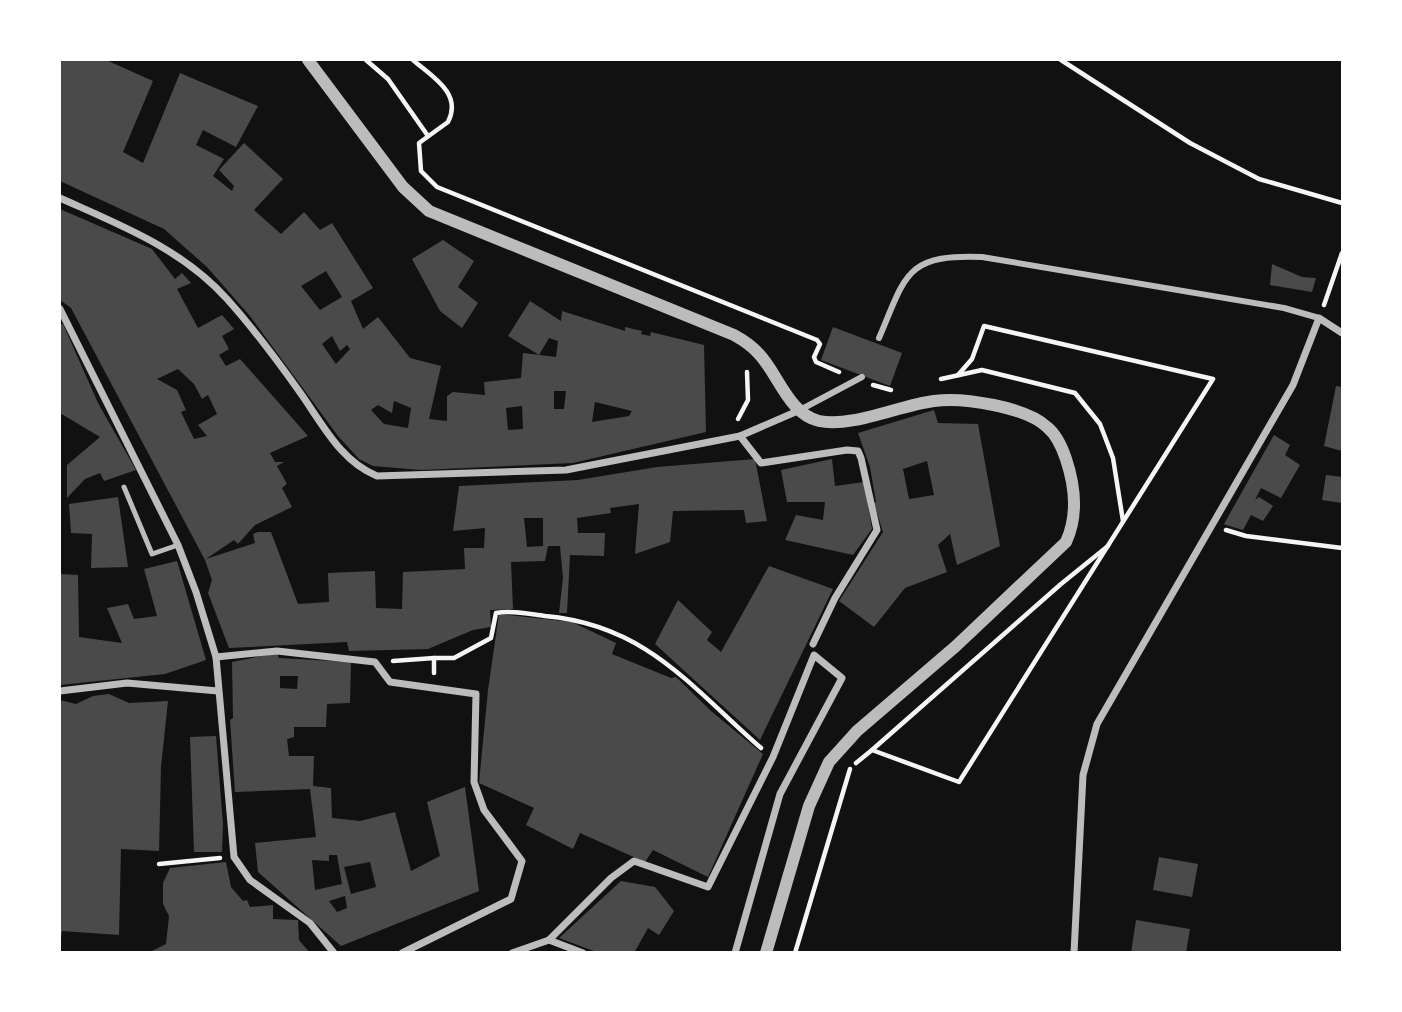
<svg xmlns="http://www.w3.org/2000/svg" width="1402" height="1012" viewBox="0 0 1402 1012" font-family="'Fira Sans Condensed',sans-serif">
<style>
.building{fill:#4a4a4a;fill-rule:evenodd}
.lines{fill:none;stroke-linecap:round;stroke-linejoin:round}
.path{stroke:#f5f5f5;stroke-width:4.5}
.service{stroke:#bcbcbc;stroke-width:5}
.pedestrian{stroke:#bcbcbc;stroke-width:6}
.minor{stroke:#bcbcbc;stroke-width:7}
.tertiary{stroke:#bcbcbc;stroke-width:12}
</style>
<rect width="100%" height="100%" fill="#111"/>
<!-- building -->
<g class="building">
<path d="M60,60H106L153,81L123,152L143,163L180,73L258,106L236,147L203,130L196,145L224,159L213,176L232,191L234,186L219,170L244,143L283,179L254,210L281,234L304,212L320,230L332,223L373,288L351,301L363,329L378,317L410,358L441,366L429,419L447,421V396L453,392L485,395L484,382L521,378L523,353L556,357L558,341L549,338L539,355L508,336L530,301L561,321L562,311L625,331V327L642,331L641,334L650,336L651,332L704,345L706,432L573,463L421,470L373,466L359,459L338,436L250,316L207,267L164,229L60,181ZM326,271L342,297L320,310L301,286ZM332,336L340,351L347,345L350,349L336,364L322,344ZM554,391H566L564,409H554ZM394,401L411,408L408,428L384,424L371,410L378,405L392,413ZM595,402L632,411L629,416L592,422ZM522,406L523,429L508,430L506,408Z"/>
<path d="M60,209L152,249L175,279L182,273L191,283L177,289L198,328L222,315L234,329L222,336L229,349L219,355L226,366L240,359L308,436L270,453L275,462H284L277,466L287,484L282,488L292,507L255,525L238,544L234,540L206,559L255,543L253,534L258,532H271L298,604L329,602L328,573L375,571L376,608L402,609L403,572L465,569L464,548H484L485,528L453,531L459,486L578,480L657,467L755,459L767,521L746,523L744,510L673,511L670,542L635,554L639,504L610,508L611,513L577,518L578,533H605L604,556L570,555L567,613H559L563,578L560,546H548L545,561L511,562L513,609L490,610L491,627L473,630L428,649L349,651L347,642L229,648L208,593L212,580L205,560L71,308L60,300ZM178,369L194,384L202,399L208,395L217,414L198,425L207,436L194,439L181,412L186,410L177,390L157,379ZM524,518H543V546L527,547Z"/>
<polygon points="443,240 474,261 458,287 478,303 462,328 440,311 412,259"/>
<polygon points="1272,264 1302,277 1316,278 1312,292 1270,285"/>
<polygon points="63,324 98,403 136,470 104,481 100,473 85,479 67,498 67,465 100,437 60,413 60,325"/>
<polygon points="833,327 902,353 890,386 821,360"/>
<polygon points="1336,386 1342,387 1342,451 1324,446"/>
<path d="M934,410L938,423L978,424L1000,546L957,565L950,534L938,545L947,572L905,588L874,627L839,601L883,532L874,503L876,502L870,467L858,433ZM927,461L934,495L909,499L903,469Z"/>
<polygon points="1274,435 1290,445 1285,455 1300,465 1281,498 1261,488 1255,500 1259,497 1273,506 1263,521 1251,515 1243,530 1226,525 1224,524"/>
<polygon points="832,459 835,486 864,482 872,529 853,555 785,540 796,515 823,520 825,502 787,502 781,470"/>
<polygon points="1326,475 1342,477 1342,503 1322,500"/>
<polygon points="118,497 128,567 91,568 92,534 71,533 69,504"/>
<polygon points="177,561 206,660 165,674 60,685 60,574 78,575 79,637 122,643 107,608 128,604 134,619 157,616 144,569"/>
<polygon points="769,566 833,589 760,740 655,644 678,600 712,632 707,640 721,652"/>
<polygon points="499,614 572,622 616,643 612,654 671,678 676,677 711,711 763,754 708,877 653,850 645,862 580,833 573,849 526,825 534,808 479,783 488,690"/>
<path d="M277,653L279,658L351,662L350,703L327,704L326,727H294V737L287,739L289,756H314L313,786L331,788L332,818L360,821L395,812L411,871L440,856L427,802L465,787L479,891L341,946L258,872L255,843L316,837L310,789L235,792L230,720L233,718L232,662ZM280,676H298L297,689L280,688ZM329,855H337L342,884L315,890L312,860L329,861ZM370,862L376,887L351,894L344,867ZM345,896L347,908L337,912L329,901Z"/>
<polygon points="109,694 129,703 168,701 161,767 159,851 121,849 119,935 62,931 60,946 60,700 76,704 93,696"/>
<polygon points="216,736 223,824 222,852 194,852 190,737"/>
<polygon points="1159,857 1198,864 1192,897 1153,890"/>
<polygon points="226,862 231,887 243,901 247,900 250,907 273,905 273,919 298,920 299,940 310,953 148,953 166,944 169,916 163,904 163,883 170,868"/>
<polygon points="621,881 655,887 674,911 659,935 648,928 634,953 599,953 559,938"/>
<polygon points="1136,920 1190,929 1186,953 1131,953"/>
</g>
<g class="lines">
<!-- path -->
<g class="path">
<polyline points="366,60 388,79 428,136"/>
<path d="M413,60C431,76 463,93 448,122L419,143L421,171L437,187L817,340L820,344L814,357L816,362L839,372"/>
<polyline points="1061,60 1190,143 1259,179 1342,203"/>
<polyline points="1324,305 1342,253"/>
<polyline points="941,379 982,370 1075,393 1100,424 1113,458 1123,521"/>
<polyline points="873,385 891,390"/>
<polyline points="738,419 748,400 747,372"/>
<polyline points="1226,530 1246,536 1342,548"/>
<polyline points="393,661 434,658"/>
<path d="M434,673V658H454L491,638L496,613C511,610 529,614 545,616C646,625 690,686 761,748"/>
<polyline points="872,750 1061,584 1108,546"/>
<polyline points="856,763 872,750 959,782 1213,379 984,326 972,359 958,375"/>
<polyline points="159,864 220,858"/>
<polyline points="795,953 850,769"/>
</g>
<!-- service -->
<polyline class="service" points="124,487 152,554 178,545"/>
<!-- pedestrian -->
<g class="pedestrian">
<path d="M879,338C906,275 905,254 982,257L1284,308L1319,318"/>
<polyline points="800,410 862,377"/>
</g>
<!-- minor -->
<g class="minor">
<path d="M60,198C120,225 181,248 227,299C253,328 277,360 299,391C322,423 340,461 377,476L566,470L740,436L800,410"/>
<polyline points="60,309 178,545 196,592 216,657 234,857 250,880 310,923 334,953"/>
<polyline points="740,436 761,463 847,450 858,451 861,458 877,530 835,598 813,644"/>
<polyline points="216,657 277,651 375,662 390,682 476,694 474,782 484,810 522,861 511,899 402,953"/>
<polyline points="60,691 127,683 218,691"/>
<polyline points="549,940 583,953"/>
<polyline points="512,953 549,940 611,878 634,861 708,887 773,757 814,655 842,678 780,794 735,953"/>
<polyline points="1074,953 1083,775 1097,724 1293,385 1319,318 1342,333"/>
</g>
<!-- tertiary -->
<path class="tertiary" d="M308,60L403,187L429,211L734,335C743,340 752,346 759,354C778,374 789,414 819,421C852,428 900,405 934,401C963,397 1026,407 1047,427C1057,435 1062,447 1066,459C1075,486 1078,516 1066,542L956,646L857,731L829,762L809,806L766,953"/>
</g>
<!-- border -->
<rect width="1402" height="1012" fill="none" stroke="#ffffff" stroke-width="122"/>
</svg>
